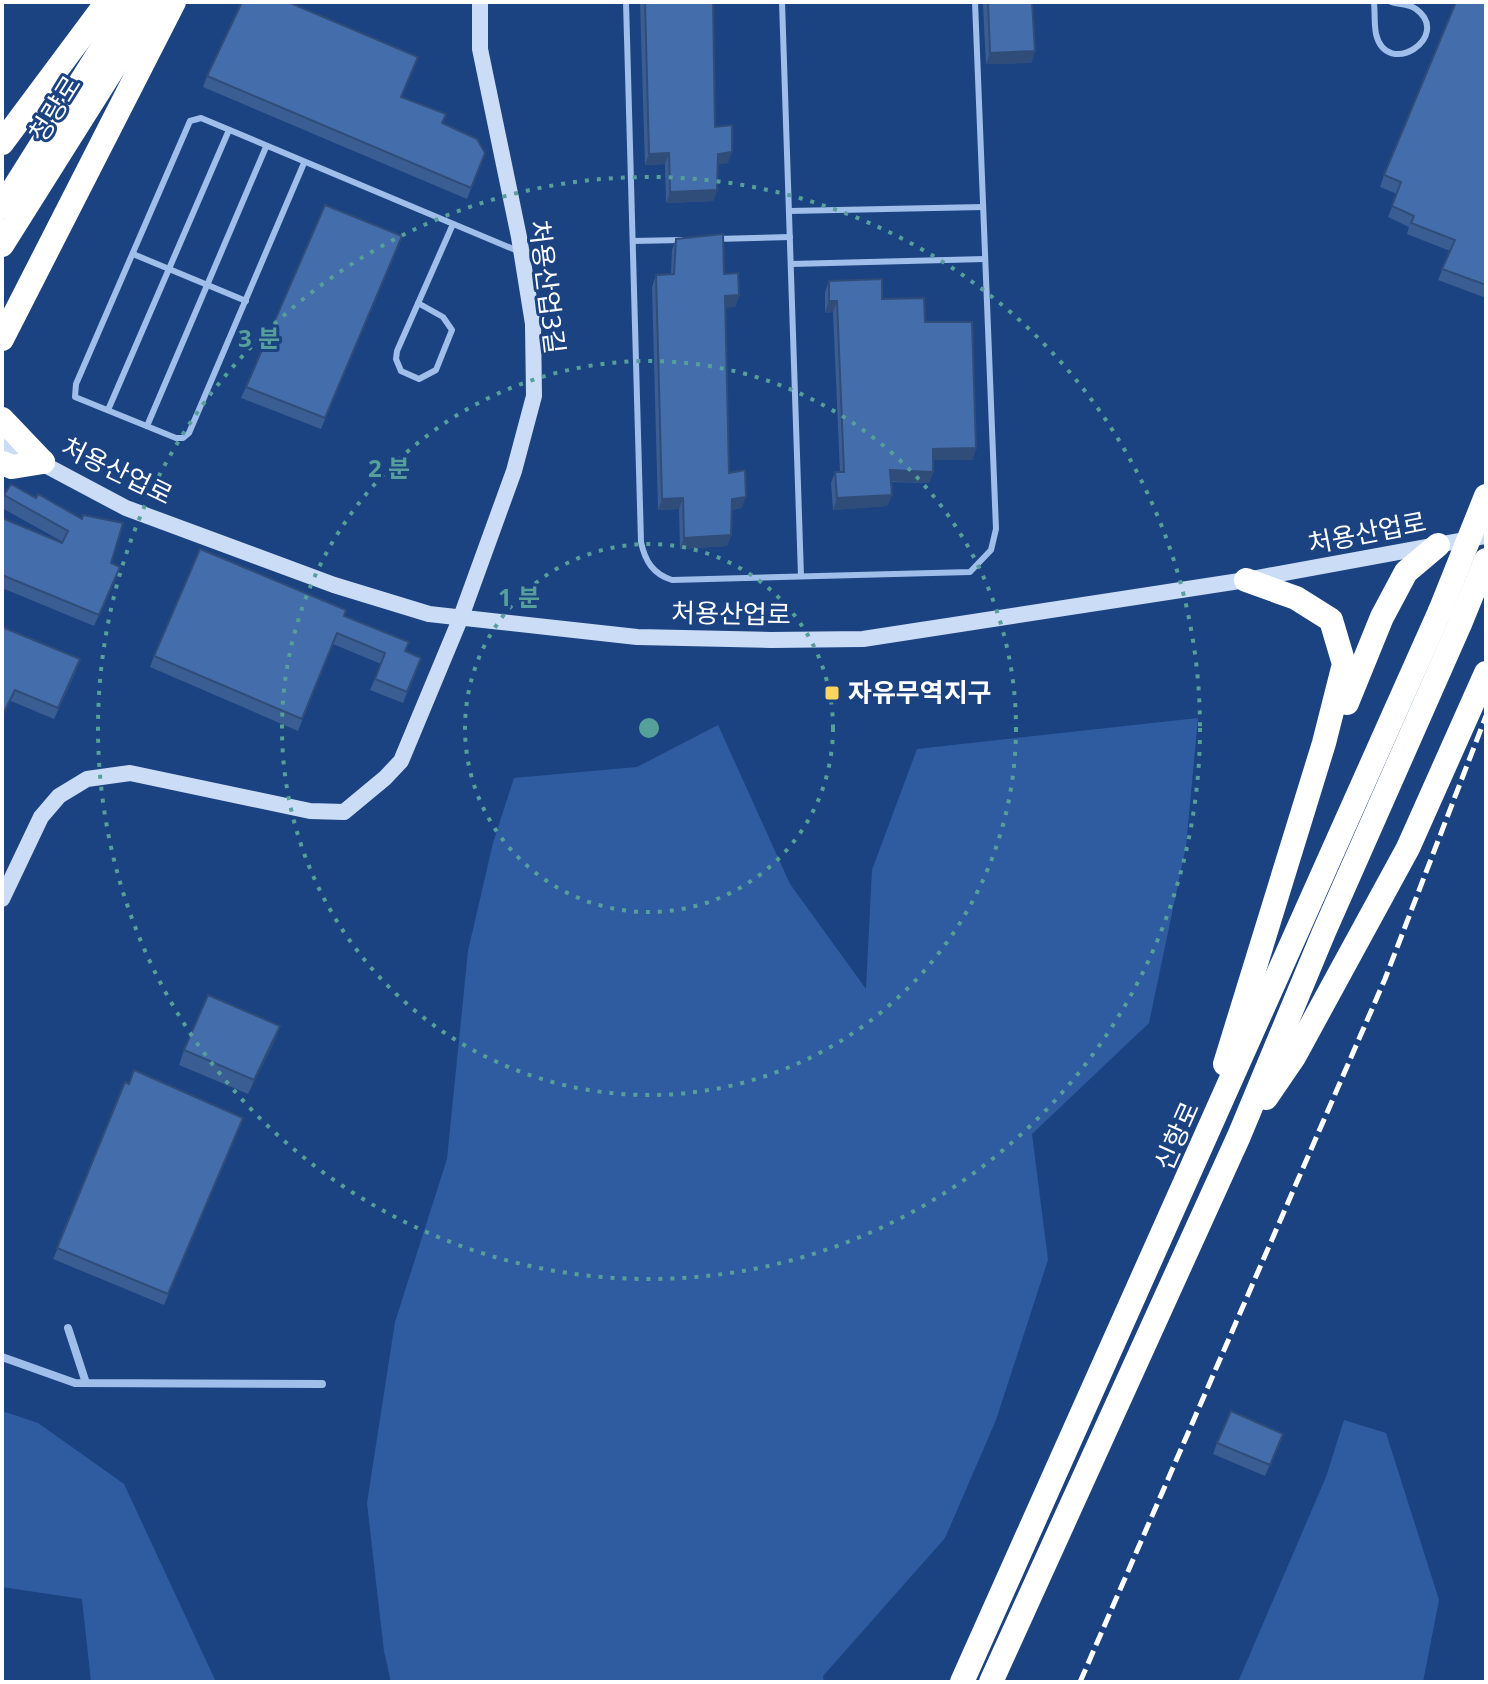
<svg xmlns="http://www.w3.org/2000/svg" width="1488" height="1684" viewBox="0 0 1488 1684" font-family="'Open Sans','Noto Sans KR',sans-serif">
<style>
.green{fill:#2f5ca0}
.lines{fill:none;stroke-linecap:round;stroke-linejoin:round}
.lane{stroke:#a0beea;stroke-width:6}
.street{stroke:#a0beea;stroke-width:8}
.secondary{stroke:#cbdcf7;stroke-width:16}
.highway{stroke:#fff;stroke-width:24}
.rail{stroke:#fff;stroke-width:5;stroke-dasharray:14 6;stroke-linecap:butt}
.highway-bridge{stroke:#fff;stroke-width:24}
.wall{fill:#3a5e93}
.shaded-wall{fill:#304c78}
.building{fill:#446dab;stroke:#304c78;stroke-width:2}
.ring{fill:none;stroke:#579f9a;stroke-width:4;stroke-dasharray:4 8}
.poi-dot{fill:#fbd55d;stroke:#1c4381;stroke-width:3}
.labels{text-anchor:middle;stroke-width:6;stroke-linejoin:round;paint-order:stroke}
.street-label{font-size:26px;fill:#fff;stroke:#1c4381}
.poi-label{font-size:26px;font-weight:bold;fill:#fff;stroke:#1c4381;text-anchor:start}
.centre{fill:#579f9a;stroke:#1c4381;stroke-width:4}
.ring-label{font-size:24px;text-anchor:middle;font-weight:bold;fill:#579f9a;stroke:#1c4381;stroke-width:6;stroke-linejoin:round;paint-order:stroke}
</style>
<rect width="100%" height="100%" fill="#1c4381"/>
<!-- green -->
<g class="green">
<polygon points="1198,718 1186,846 1149,1023 1032,1134 1048,1260 996,1420 945,1538 823,1676 824,1682 391,1682 384,1651 367,1503 395,1322 447,1159 468,951 493,843 514,778 637,767 718,725 790,884 866,989 872,870 917,749"/>
<polygon points="2,1411 38,1423 124,1484 216,1682 91,1682 82,1599 2,1587"/>
<polygon points="1344,1420 1386,1433 1439,1600 1423,1682 1238,1682 1326,1477"/>
</g>
<g class="lines">
<!-- lane -->
<g class="lane">
<path d="M626,2L641,542C645,561 653,574 672,580L970,572L991,550L996,529L975,2"/>
<polyline points="782,2 801,576"/>
<path d="M1374,2C1375,12 1374,24 1376,34C1387,80 1453,36 1416,9C1408,3 1400,5 1391,2"/>
<polyline points="304,163 189,433 183,438 176,438 75,397 76,384 190,121 201,118 518,251"/>
<polyline points="789,211 983,207"/>
<polyline points="716,239 790,237"/>
<polyline points="633,241 681,240"/>
<polyline points="133,254 246,301"/>
<polyline points="791,264 985,259"/>
<polyline points="418,303 443,317 452,330 436,370 419,379 401,371 396,359 397,351 453,224"/>
<polyline points="108,410 229,130"/>
<polyline points="147,426 266,147"/>
</g>
<!-- street -->
<g class="street">
<polyline points="68,1328 86,1383"/>
<polyline points="2,1357 75,1383 322,1384"/>
</g>
<!-- secondary -->
<g class="secondary">
<polyline points="2,442 126,508 334,585 429,614 637,637 771,640 863,639 1246,580 1486,536"/>
<polyline points="2,899 41,817 59,796 87,779 130,773 310,811 344,812 385,778 401,761 461,617 514,471 534,396 533,324 519,237 480,49 480,2"/>
</g>
<!-- highway -->
<g class="highway">
<polyline points="2,143 107,2"/>
<polyline points="2,207 131,2"/>
<polyline points="2,245 155,2"/>
<polyline points="2,339 174,2"/>
<polyline points="2,419 43,462"/>
<polyline points="2,463 12,467 43,462"/>
<polyline points="1347,703 1382,617 1406,572 1438,545"/>
<polyline points="1225,1064 1324,743 1344,664 1331,620 1296,598 1246,580"/>
<polyline points="1266,1098 1294,1057 1408,848 1486,673"/>
<polyline points="962,1682 1440,611"/>
<polyline points="991,1682 1239,1136 1324,932 1460,624 1486,560"/>
</g>
<!-- rail -->
<polyline class="rail" points="1080,1682 1385,979 1486,716"/>
<!-- highway-bridge -->
<polyline class="highway-bridge" points="1440,611 1486,496"/>
</g>
<!-- wall -->
<g class="wall">
<polygon points="640,2 713,2 715,127 728,163 718,164 717,190 713,201 666,203 665,164 645,165"/>
<polygon points="984,2 1032,2 1035,51 1031,63 986,64 983,5"/>
<polygon points="1486,2 1486,298 1438,280 1450,251 1407,234 1409,227 1388,217 1397,194 1380,187 1384,175"/>
<polygon points="414,68 401,97 485,153 467,199 203,87 207,76"/>
<polygon points="402,236 321,429 241,398 246,387"/>
<polygon points="676,239 724,274 739,295 735,307 725,307 729,473 742,508 731,510 731,535 727,546 680,549 679,509 658,510 652,287 656,275 671,274 672,250"/>
<polygon points="829,281 882,299 925,322 976,448 972,460 933,460 933,472 929,483 891,482 892,495 887,506 833,510 831,483 835,472 840,472 833,312 825,313 825,292"/>
<polygon points="11,484 111,563 116,578 94,626 2,588 2,518 62,543 63,542 2,508 2,501 4,495"/>
<polygon points="344,616 405,651 417,669 403,703 370,690 381,664 333,644 298,731 150,667 154,656"/>
<polygon points="2,627 76,671 54,719 11,701"/>
<polygon points="280,1026 275,1040 248,1094 179,1065 184,1050"/>
<polygon points="129,1084 239,1129 164,1305 53,1259"/>
<polygon points="1283,1434 1265,1476 1213,1454 1217,1443"/>
</g>
<!-- shaded-wall -->
<g class="shaded-wall">
<polygon points="1035,51 1031,63 986,64 990,53"/>
<polygon points="732,152 728,163 714,165 718,154"/>
<polygon points="669,153 665,164 645,165 649,154"/>
<polygon points="717,190 713,201 666,203 670,192"/>
<polygon points="739,295 735,307 721,308 725,296"/>
<polygon points="829,301 837,301 833,312 825,313"/>
<polygon points="976,448 972,460 929,460 933,449"/>
<polygon points="890,470 933,472 929,483 886,481"/>
<polygon points="892,495 887,506 833,510 837,498"/>
<polygon points="746,497 742,508 728,510 732,499"/>
<polygon points="683,498 679,509 658,510 662,499"/>
<polygon points="731,535 727,546 680,549 684,538"/>
<polygon points="280,1026 275,1040 248,1094 254,1080"/>
</g>
<!-- building -->
<g class="building">
<polygon points="242,2 288,2 418,57 401,97 446,114 442,123 477,139 485,153 471,188 207,76"/>
<polygon points="645,2 713,2 715,127 732,125 732,152 718,154 717,190 670,192 669,153 649,154"/>
<polygon points="988,2 1032,2 1035,51 990,53"/>
<polygon points="1456,2 1486,2 1486,285 1442,269 1455,240 1411,223 1414,216 1392,206 1401,182 1384,175"/>
<polygon points="325,205 402,236 325,418 246,387"/>
<polygon points="723,234 724,274 738,273 739,295 725,296 729,473 745,470 746,497 732,499 731,535 684,538 683,498 662,499 656,275 674,274 676,239"/>
<polygon points="882,279 882,299 924,298 925,322 972,322 976,448 933,449 933,472 890,470 892,495 837,498 835,472 844,472 837,301 829,301 829,281"/>
<polygon points="11,484 36,498 38,494 82,519 83,515 123,523 111,563 120,567 99,615 2,575 2,518 62,543 68,531 4,495"/>
<polygon points="200,549 346,610 344,616 409,642 405,651 421,658 407,692 375,679 385,653 337,633 302,719 154,656"/>
<polygon points="2,627 80,659 58,708 15,690 2,716"/>
<polygon points="208,995 280,1026 254,1080 184,1050"/>
<polygon points="134,1070 243,1118 168,1294 57,1248 125,1082 129,1084"/>
<polygon points="1231,1411 1283,1434 1270,1465 1217,1443"/>
</g>
<!-- distance rings -->
<g class="ring">
<circle cx="649" cy="728" r="184"/>
<circle cx="649" cy="728" r="367"/>
<circle cx="649" cy="728" r="551"/>
</g>
<!-- markers -->
<rect class="poi-dot" x="824" y="685" width="16" height="16" rx="4"/>
<g class="labels">
<!-- street labels -->
<g class="street-label">
<text transform="translate(55 109) rotate(-58)" y="9">청량로</text>
<text transform="translate(547 287) rotate(83)" y="9">처용산업3길</text>
<text transform="translate(117 471) rotate(26)" y="9">처용산업로</text>
<text transform="translate(1367 533) rotate(-11)" y="9">처용산업로</text>
<text transform="translate(731 614) rotate(1)" y="9">처용산업로</text>
<text transform="translate(1177 1136) rotate(-66)" y="9">신항로</text>
</g>
<!-- poi labels -->
<g class="poi-label">
<text x="848" y="702">자유무역지구</text>
</g>
</g>
<circle cx="649" cy="728" r="12" class="centre"/>
<g class="ring-label">
<text x="259" y="347">3 분</text>
<text x="389" y="477">2 분</text>
<text x="519" y="606">1 분</text>
</g>
<!-- border -->
<rect width="1488" height="1684" fill="none" stroke="#ffffff" stroke-width="8"/>
</svg>
